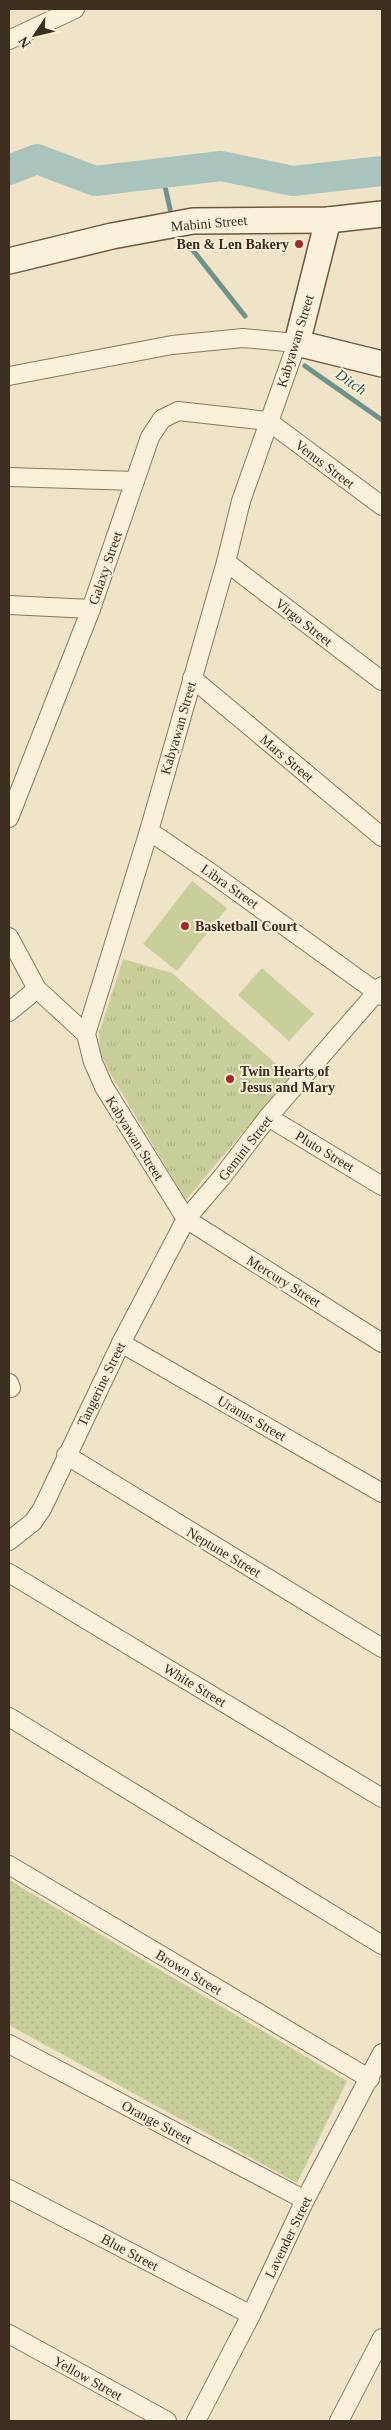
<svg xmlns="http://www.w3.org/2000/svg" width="391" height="2430" viewBox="0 0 391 2430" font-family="'Times New Roman',serif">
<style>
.grass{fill:url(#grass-dots)}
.park{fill:url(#park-tufts)}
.pitch{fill:#c9cf9b}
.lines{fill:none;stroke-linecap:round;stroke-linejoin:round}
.stream{stroke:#6f938a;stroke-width:5}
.river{stroke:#a9c4bc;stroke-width:30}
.street-casing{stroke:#8d765c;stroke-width:20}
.secondary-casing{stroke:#6f573f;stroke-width:28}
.street{stroke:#faf1dc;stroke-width:18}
.secondary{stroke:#faf1dc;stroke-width:25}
.poi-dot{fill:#9e2a2b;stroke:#f7eed8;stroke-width:2}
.labels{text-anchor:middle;stroke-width:4;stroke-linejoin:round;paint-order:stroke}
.street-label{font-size:14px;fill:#3d2e20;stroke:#f7eed8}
.poi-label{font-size:14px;font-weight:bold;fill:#3d2e20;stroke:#f7eed8;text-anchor:start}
.water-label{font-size:15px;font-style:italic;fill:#2f5d5a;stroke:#f7eed8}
</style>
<defs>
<pattern id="grass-dots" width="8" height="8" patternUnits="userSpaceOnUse" patternTransform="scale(1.25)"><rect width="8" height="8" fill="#c9cf9b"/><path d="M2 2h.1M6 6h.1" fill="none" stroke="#aeb285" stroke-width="1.8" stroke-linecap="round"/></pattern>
<pattern id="park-tufts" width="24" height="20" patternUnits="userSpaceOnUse" patternTransform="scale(1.25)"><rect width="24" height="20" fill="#c9cf9b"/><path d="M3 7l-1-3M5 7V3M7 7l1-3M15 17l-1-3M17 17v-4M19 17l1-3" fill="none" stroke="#aeb285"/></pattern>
</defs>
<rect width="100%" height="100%" fill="#f0e4c8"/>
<!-- grass -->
<polygon class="grass" points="9,1880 347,2081 297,2183 9,2025"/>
<!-- park -->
<polygon class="park" points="123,959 172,973 290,1076 186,1200 110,1073 100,1052 99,1033"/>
<!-- pitch -->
<g class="pitch">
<polygon points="192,881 227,908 177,971 143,944"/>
<polygon points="262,968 314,1014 289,1041 238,995"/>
</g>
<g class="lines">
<!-- stream -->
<g class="stream">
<polyline points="162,173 170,209"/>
<polyline points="188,244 245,316"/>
<polyline points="305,366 382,420"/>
</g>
<!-- river -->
<polyline class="river" points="9,170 37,159 95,181 221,166 293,181 382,171"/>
<defs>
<g id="street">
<polyline points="9,40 75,9"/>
<polyline points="9,376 172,345 243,338 297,343 241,501 226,562 149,831 86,1034 93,1062 104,1087 186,1219 382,1343"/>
<polyline points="9,477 135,481"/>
<polyline points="226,562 382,681"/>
<polyline points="9,605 91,609"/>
<polyline points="192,678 382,837"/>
<polyline points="9,818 91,609 150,437 162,419 178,411 268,421 382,506"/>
<polyline points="149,831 214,875 382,996"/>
<polyline points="9,937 37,989 86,1034"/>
<polyline points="9,1012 37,989"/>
<polyline points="268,1117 382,1186"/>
<polyline points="121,1343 382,1493"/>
<polyline points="9,1383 11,1388"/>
<polyline points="66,1455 382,1648"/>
<polyline points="9,1541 33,1522 42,1509 121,1343 186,1219 222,1177 268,1117 382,986"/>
<polyline points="9,1573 382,1798"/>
<polyline points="9,1717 382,1945"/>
<polyline points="9,1865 370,2079"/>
<polyline points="9,2044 305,2200"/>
<polyline points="9,2189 251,2315"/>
<polyline points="9,2334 167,2421"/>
<polyline points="196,2421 251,2315 305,2200 382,2053"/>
<polyline points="339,2421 382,2338"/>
</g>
<g id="secondary">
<polyline points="328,220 297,343 382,364"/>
<polyline points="9,261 112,236 193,221 328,220 382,214"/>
</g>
</defs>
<!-- street casing -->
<use href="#street" class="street-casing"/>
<!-- secondary casing -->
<use href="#secondary" class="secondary-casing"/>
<!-- street -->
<use href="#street" class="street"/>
<!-- secondary -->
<use href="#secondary" class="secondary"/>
</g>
<!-- markers -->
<g class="poi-dot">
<circle cx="299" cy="244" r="5"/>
<circle cx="185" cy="926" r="5"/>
<circle cx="230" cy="1079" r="5"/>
</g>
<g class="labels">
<!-- street labels -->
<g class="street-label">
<text transform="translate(209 223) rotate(-5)" y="5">Mabini Street</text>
<text transform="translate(295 341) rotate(-73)" y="5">Kabyawan Street</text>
<text transform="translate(325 464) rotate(37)" y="5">Venus Street</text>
<text transform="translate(105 568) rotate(-71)" y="5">Galaxy Street</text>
<text transform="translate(304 622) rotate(38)" y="5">Virgo Street</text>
<text transform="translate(178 728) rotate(-74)" y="5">Kabyawan Street</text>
<text transform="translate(287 758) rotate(40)" y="5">Mars Street</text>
<text transform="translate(230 886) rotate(35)" y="5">Libra Street</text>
<text transform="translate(135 1138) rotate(58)" y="5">Kabyawan Street</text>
<text transform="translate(245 1148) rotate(-52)" y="5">Gemini Street</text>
<text transform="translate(325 1151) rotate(31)" y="5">Pluto Street</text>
<text transform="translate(284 1281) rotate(32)" y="5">Mercury Street</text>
<text transform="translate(101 1384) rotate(-64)" y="5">Tangerine Street</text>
<text transform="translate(252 1418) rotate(30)" y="5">Uranus Street</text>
<text transform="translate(224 1552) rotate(31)" y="5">Neptune Street</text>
<text transform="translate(195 1685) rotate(31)" y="5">White Street</text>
<text transform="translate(189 1972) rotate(31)" y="5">Brown Street</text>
<text transform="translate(157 2122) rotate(28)" y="5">Orange Street</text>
<text transform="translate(288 2237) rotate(-64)" y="5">Lavender Street</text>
<text transform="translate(130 2252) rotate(28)" y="5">Blue Street</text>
<text transform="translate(88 2378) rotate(29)" y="5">Yellow Street</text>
</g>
<!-- poi labels -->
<g class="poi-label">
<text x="289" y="249" text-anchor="end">Ben &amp; Len Bakery</text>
<text x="195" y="931">Basketball Court</text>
<text x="240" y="1076">Twin Hearts of<tspan x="240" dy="16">Jesus and Mary</tspan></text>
</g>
<!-- water labels -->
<g class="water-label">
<text transform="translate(351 382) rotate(35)" y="5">Ditch</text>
</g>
</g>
<!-- border -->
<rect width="391" height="2430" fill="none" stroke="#3d2e20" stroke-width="20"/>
<!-- north arrow -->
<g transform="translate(35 35) rotate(235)" stroke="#f7eed8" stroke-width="4" paint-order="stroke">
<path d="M0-4L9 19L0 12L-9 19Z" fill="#3d2e20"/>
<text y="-8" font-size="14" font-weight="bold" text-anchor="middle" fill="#3d2e20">N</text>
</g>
</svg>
